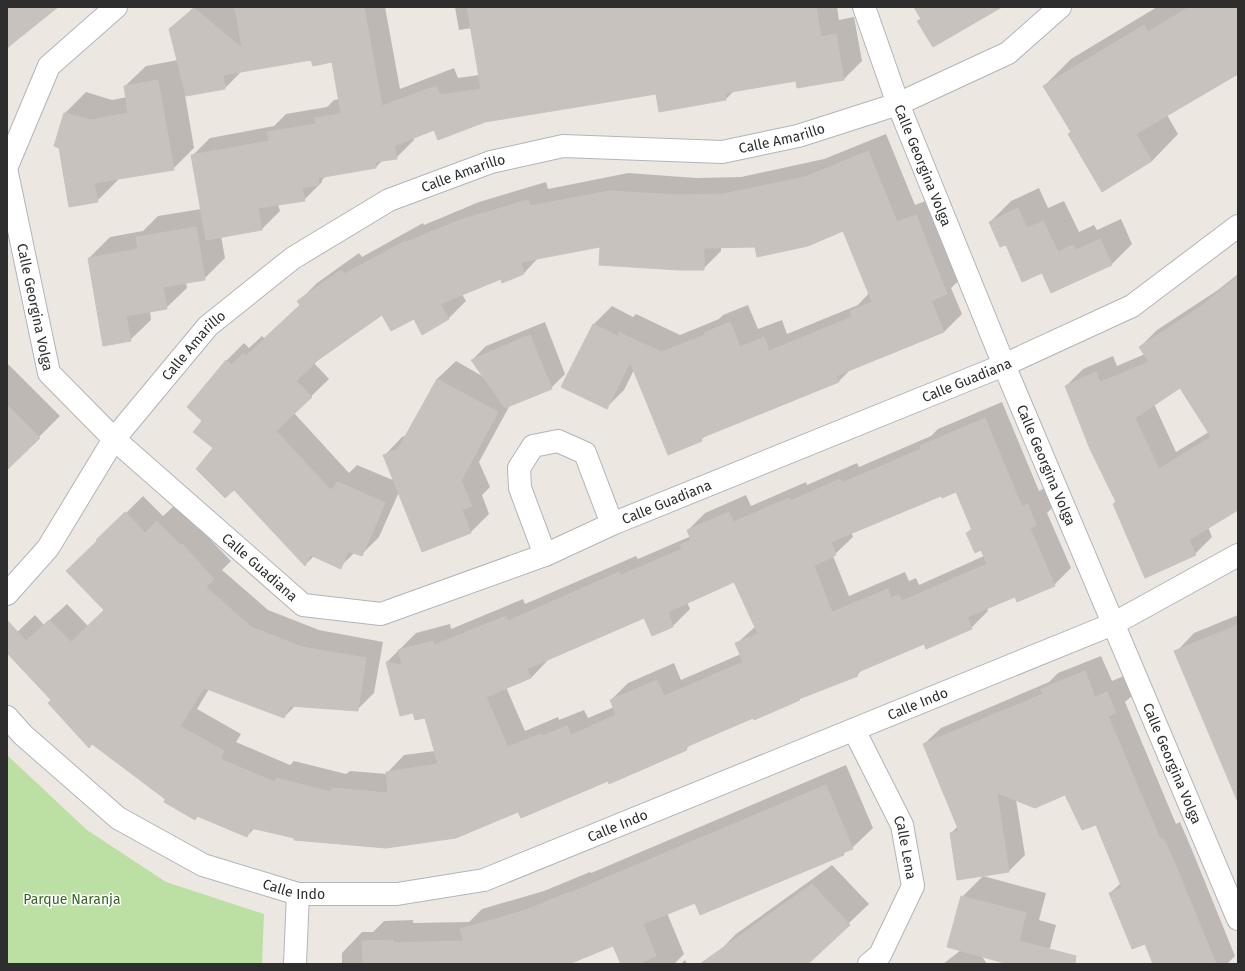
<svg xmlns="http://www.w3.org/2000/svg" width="1245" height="971" viewBox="0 0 1245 971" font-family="'Fira Sans',sans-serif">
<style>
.green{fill:#bcdfa3}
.shadow{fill:#0003;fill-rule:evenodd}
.building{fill:#c7c2bd;stroke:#c9c3bb;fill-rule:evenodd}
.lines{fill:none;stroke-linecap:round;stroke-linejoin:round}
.minor-casing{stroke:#b2b4bc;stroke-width:24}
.minor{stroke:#fff;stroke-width:22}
.labels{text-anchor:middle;stroke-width:3;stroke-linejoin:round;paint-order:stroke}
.street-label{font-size:14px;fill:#2e2e2e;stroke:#fff}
.park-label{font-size:14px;fill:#356622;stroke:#fff}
</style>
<rect width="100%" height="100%" fill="#ede7e2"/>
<!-- green -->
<polygon class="green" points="7,755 87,830 166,882 264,914 262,964 7,964"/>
<!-- shadow -->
<g class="shadow">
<polygon points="194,7 232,7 237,10 236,7 385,7 400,89 454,68 458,78 479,75 472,28 459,30 455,7 837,7 839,20 854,17 862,61 844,79 798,87 797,80 734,91 726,99 657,93 435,129 414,137 414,140 396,158 383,160 376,167 326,176 322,180 322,182 304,200 278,204 280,211 262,229 221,236 225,258 204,279 186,282 187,288 166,308 150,311 151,320 130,340 89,258 110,237 143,231 158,216 201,209 192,156 210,138 274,126 286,114 327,107 334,100 339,99 332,61 312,58 242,71 225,88 185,95 194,148 173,169 118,178 118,180 97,201 60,147 56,146 65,113 86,92 112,100 127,97 125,86 146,66 178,60 171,29"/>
<polygon points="1157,7 1238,7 1238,74 1167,115 1178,134 1152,161 1072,132 1044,86 1071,59"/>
<polygon points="886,134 915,205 934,198 965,275 951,288 962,314 944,332 850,370 838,382 706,435 701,440 634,370 624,390 606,408 594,324 612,306 633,317 636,314 680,335 719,319 723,315 748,305 758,329 782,320 787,334 858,305 869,293 843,230 756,246 721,247 721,251 703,269 601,245 539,257 524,273 501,278 462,294 466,301 448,319 414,318 382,314 314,363 329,379 294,413 349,473 357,465 395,481 384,456 402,437 407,435 437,379 456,361 484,377 472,360 486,346 545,322 565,374 551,388 510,405 479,462 490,487 482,495 489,514 471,532 423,551 399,492 379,537 361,555 355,552 340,567 314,556 305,565 234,488 203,421 226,361 244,343 249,348 262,336 264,338 301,304 299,301 317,283 359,253 362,257 423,223 424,225 479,202 546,182 548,189 628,173 696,178 741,177 824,159"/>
<polygon points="1039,188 1048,208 1064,201 1079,232 1094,225 1097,230 1121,219 1132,244 1111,265 1043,271 1006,243 990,222 1011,201"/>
<polygon points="1238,274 1238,347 1154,404 1176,452 1227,421 1238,421 1238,509 1208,527 1212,537 1195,554 1114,504 1116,501 1066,386 1083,369 1113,356 1117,366 1145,354 1140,347 1157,330 1218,290"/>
<polygon points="7,363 60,416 7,469"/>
<path d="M1002,402L1039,491L1045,488L1053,507L1047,513L1071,568L1054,585L1016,596L987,608L988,611L971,628L925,643L863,669L857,675L802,697L799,700L754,716L692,743L686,749L608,779L519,811L296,837L255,828L247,836L199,815L195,819L166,799L7,652V642L35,615L44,625L67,604L88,626L105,610L98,541L143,496L163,516L175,505L198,529L199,528L231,561L222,570L268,610L319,630L383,642L374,693L357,710L296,705L284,717L209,689L197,709L241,734L236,742L290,765L294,761L346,774L350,771L387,774V773L404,755L435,751L425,717L413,712L387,662L416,633L450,624L451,629L523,599L525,604L636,556L638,559L689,537L690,536L688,530L705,513L746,495L751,506L806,482L807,485L857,463L859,467L931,436L938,429ZM956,490L972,528L967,533L981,549L984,556L919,585L916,578L909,581L905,572L849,596L833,556L853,537L851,532L942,494ZM735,581L756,626L736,644L741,654L681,680L674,663L628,683L611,700L614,707L588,718L584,710L559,720L558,717L525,731L506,687L531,678L548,660L547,659L645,617L653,634L673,626L690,609L687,602Z"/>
<polygon points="1238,615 1238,799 1176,652 1194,633"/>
<polygon points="1101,656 1112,681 1124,676 1132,696 1125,702 1176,824 1180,822 1192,850 1235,956 1227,964 1154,964 1146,943 1110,893 1121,883 1096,824 1066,794 1016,800 1025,855 1009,871 958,879 951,833 958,826 924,744 941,728 1049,682 1058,673"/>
<polygon points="846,765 873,828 852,848 848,850 843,854 696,901 667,913 684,954 674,964 622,964 614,944 566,964 342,964 342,953 362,932 373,932 384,921 413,920 413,923 469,922 482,909 544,891 590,872 591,873"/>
<polygon points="832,865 869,904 806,964 707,964 736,934"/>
<polygon points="983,876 1046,893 1039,920 1056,925 1050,948 1034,964 1012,964 981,955 987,964 943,964 961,950 962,897"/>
<polygon points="685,960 687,964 681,964"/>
</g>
<!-- building -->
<g class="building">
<polygon points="7,7 58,7 7,48"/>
<polygon points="235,7 364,7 382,106 436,86 440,95 481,89 467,7 816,7 821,37 836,34 844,80 797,88 796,81 725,93 726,100 659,112 656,94 485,122 438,140 434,130 394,146 397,159 375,162 376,168 318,178 319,185 302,188 305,201 258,208 262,230 206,240 191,155 269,141 267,132 316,124 315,118 341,114 332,62 313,66 311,60 223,75 225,89 186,96 169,29 194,8 242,48"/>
<polygon points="914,7 1002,7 933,47 917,21 921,19"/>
<polygon points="1189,7 1238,7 1238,74 1136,134 1152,161 1102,192 1068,134 1071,132 1043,86 1144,25 1148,32"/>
<polygon points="158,80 174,170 94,183 98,202 69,207 59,148 54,146 64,113 91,120 128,113 124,86"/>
<polygon points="868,151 897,222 916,215 947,294 931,301 944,332 836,376 839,382 701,438 702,441 668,455 630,362 607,409 561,387 593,324 620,337 618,332 661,352 705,335 704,333 730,322 740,347 764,337 769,351 852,317 850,311 872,302 843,231 808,246 757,257 755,247 704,248 704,270 679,270 599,265 600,247 521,262 524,274 502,283 501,279 440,304 449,319 422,335 414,319 391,331 382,315 318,360 296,381 312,397 276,431 331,490 338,482 385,503 362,556 348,551 341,569 310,555 305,566 234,490 225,498 196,469 213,448 193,432 202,421 187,407 226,360 231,365 244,353 246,356 300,305 297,301 341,270 344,274 405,241 406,242 460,220 528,200 530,206 609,191 677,195 723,194 805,177"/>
<polygon points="1018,208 1027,228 1043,221 1058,252 1073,245 1076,250 1100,239 1112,265 1051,293 1042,273 1022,282 1006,245 1000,247 989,222"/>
<polygon points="196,227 205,280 163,287 167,309 126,316 131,341 103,346 88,258 138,249 136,237"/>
<path d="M1238,276V510L1189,540L1196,555L1145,578L1113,504L1116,502L1090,449L1065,386L1096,372L1100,382L1149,362L1139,347L1200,307ZM1180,388L1211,437L1159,469L1135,418Z"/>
<polygon points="530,335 552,389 505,408 471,360"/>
<polygon points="437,379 498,412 461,481 472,506 462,510 471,533 422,552 383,455 398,449"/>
<polygon points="7,405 40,438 7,470"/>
<path d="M985,418L1022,507L1028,504L1036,525L1030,528L1055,586L1017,602L1015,597L967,617L972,629L926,649L924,644L856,673L858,676L799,699L800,700L754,720L753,718L686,747L687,750L609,784L608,781L521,818L518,812L456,838L386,848L294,840V838L251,828L247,837L197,816L195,820L164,802L165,799L92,744L89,748L48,703L51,700L7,653V620L26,641L49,620L71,642L104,610L66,571L97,541L96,540L125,512L145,533L157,521L180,545L182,544L214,579L206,587L251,627L302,647L366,658L358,711L290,706L284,718L204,688L180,726L224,751L220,759L275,782L276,778L331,792L332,788L388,793L386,772L438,764L425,718L415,720L413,713L400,716L386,662L402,665L398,650L433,641L434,645L506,616L508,621L619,572L621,575L682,549L680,545L691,540L687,530L729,512L734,522L789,498L790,501L840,479L842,483L921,449L920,446ZM956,492L972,530L966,533L975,553L981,550L987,564L902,601L899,595L891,598L888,589L832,612L814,566L836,555L831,542L941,496L942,498ZM734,582L758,634L735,643L743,662L664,696L657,680L610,700L616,715L571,735L567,726L542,736L541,734L508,747L486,697L531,678L527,669L644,618L652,636L673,627L668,612Z"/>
<polygon points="1238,625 1238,800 1237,800 1174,651"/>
<polygon points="1085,671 1095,697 1107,692 1116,713 1108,716 1160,839 1163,838 1176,866 1216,964 1153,964 1145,944 1132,949 1109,893 1122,888 1096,825 1082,830 1065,795 1035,808 997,793 1009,872 957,880 950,833 959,831 923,744 1043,694 1041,689"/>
<polygon points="826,785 853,849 843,853 844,855 700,915 695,903 643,924 656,956 638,964 621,964 613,946 569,964 363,964 362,941 393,940 393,943 464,941 460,929 523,911 570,892 570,893"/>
<polygon points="812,884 850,925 808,964 700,964"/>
<polygon points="961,896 1026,913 1019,941 1076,956 1075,964 1008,964 947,947"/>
</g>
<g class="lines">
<defs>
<g id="minor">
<path id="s1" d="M864,7L898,104L1004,365L1238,919"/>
<polyline points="7,166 49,66 116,7"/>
<path id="s2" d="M7,173L49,373L114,439L303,605L381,614L545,555L612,524L1004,365L1132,306L1238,226"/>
<polyline points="545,555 520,488 519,468 533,446 558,441 585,453 612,524"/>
<path id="s3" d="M7,594L48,548L114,439L208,326L293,258L389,200L491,162L563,146L722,152L798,136L898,104L1008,53L1060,7"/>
<path id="s4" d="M7,717L23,735L118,818L203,865L298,894H397L484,880L1113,624L1238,555"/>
<path id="s5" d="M854,730L902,825L913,886L880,955L869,964"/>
<polyline points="295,964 298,894"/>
</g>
</defs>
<!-- minor casing -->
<use href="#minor" class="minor-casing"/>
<!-- minor -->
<use href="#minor" class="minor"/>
</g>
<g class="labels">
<!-- street labels -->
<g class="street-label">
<text dy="5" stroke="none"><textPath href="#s3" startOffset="960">Calle Amarillo</textPath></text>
<text dy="5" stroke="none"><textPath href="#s1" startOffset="169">Calle Georgina Volga</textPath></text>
<text dy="5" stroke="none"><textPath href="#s3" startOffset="636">Calle Amarillo</textPath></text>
<text dy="5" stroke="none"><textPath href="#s2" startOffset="137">Calle Georgina Volga</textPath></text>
<text dy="5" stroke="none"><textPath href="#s3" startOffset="312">Calle Amarillo</textPath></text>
<text dy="5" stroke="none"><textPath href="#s2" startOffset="1258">Calle Guadiana</textPath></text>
<text dy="5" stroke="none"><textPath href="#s1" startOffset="493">Calle Georgina Volga</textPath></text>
<text dy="5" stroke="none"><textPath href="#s2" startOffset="934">Calle Guadiana</textPath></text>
<text dy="5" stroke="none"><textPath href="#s2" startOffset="491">Calle Guadiana</textPath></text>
<text dy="5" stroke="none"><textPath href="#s4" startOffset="1002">Calle Indo</textPath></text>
<text dy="5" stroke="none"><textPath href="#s1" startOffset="817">Calle Georgina Volga</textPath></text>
<text dy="5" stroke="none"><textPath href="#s4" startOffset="678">Calle Indo</textPath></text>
<text dy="5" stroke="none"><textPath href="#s5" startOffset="129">Calle Lena</textPath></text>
<text dy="5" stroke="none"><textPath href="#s4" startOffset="342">Calle Indo</textPath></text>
</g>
<!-- park labels -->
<g class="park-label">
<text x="72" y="904">Parque Naranja</text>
</g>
</g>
<!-- border -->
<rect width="1245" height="971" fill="none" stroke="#2e2e2e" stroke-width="16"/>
</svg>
